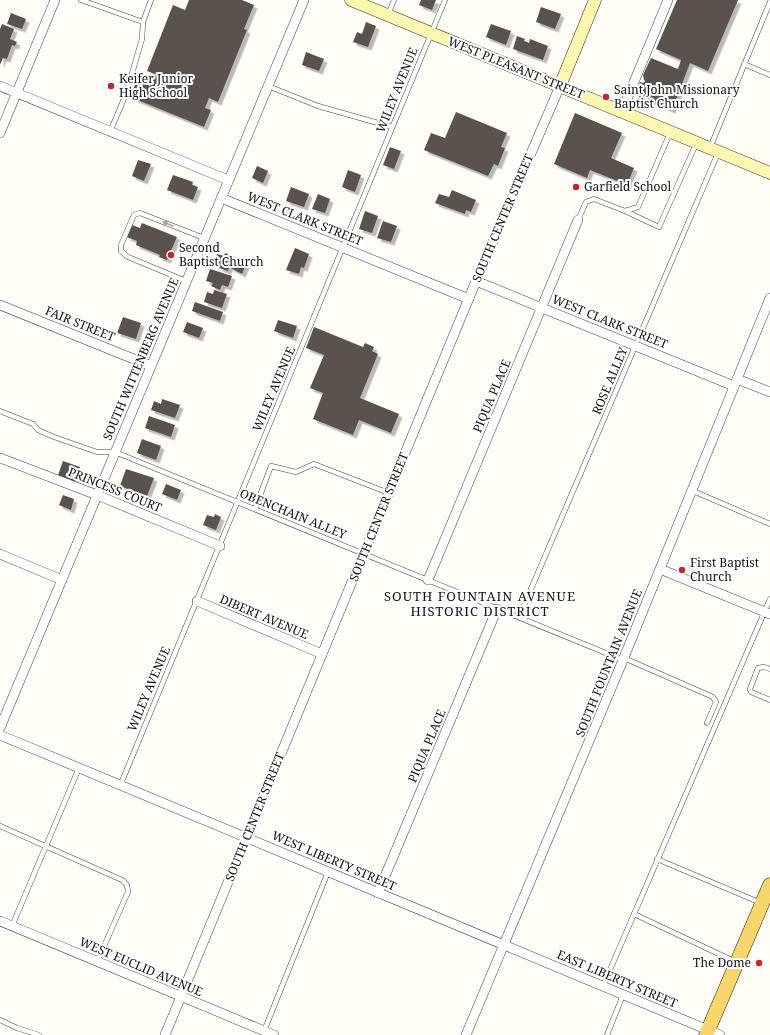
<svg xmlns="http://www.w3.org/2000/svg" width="770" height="1035" viewBox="0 0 770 1035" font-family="'Noto Serif',serif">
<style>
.building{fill:#5a524d;filter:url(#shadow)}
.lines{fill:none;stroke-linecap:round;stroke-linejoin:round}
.lane-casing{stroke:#444;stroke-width:5.5}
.street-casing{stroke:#444;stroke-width:10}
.secondary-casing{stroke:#333;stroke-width:13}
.primary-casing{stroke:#222;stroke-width:15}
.lane{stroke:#fff;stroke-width:4.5}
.street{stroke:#fff;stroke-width:9}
.secondary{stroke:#fff6b0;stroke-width:12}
.primary{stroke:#f9d66b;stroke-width:14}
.oneway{fill:#a0a0a0}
.poi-dot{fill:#c4262e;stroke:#fff;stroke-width:1.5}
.labels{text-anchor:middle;stroke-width:4;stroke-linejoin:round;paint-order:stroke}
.street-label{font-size:12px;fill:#111;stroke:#fff}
.poi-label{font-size:12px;fill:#111;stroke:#fff;text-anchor:start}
.neighbourhood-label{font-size:13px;letter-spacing:1px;fill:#111;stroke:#fff}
</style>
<defs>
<filter id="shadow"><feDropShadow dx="3.5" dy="3.5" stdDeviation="0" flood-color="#0004"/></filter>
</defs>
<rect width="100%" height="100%" fill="#fffdf5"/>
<!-- building -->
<g class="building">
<polygon points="189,0 242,0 254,5 244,29 247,30 218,102 209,98 205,108 211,110 204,127 130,97 137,80 150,86 155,74 147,71 173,5 185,10"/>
<polygon points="421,0 436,0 432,10 419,5"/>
<polygon points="677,0 738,0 708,71 690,63 672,110 639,97 642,89 638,88 640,82 644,83 645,80 644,80 643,75 651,58 678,69 681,60 656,49"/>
<polygon points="541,7 561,14 555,29 536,22"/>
<polygon points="11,13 26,19 22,29 7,24"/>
<polygon points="366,22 376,26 368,47 353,42 357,32 362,34"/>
<polygon points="2,24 14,29 10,39 17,42 15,46 12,45 7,59 3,58 0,65 0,29"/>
<polygon points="491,24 511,31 506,45 486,37"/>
<polygon points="517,36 525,39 524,41 529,43 530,39 548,46 543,60 513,49"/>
<polygon points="306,52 324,59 319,71 302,65"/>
<polygon points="456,112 507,133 501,147 505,148 498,166 494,164 488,176 424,150 431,133 445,138"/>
<polygon points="575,113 622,133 611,158 634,168 627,185 590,170 587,178 554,164"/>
<polygon points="390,147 401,151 394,169 383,165"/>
<polygon points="138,160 151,164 144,181 132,176"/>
<polygon points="257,166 268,171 263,183 252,178"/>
<polygon points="348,170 361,175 355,192 342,187"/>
<polygon points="173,175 193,182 192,185 198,187 193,200 167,190"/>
<polygon points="291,187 309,194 304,207 286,201"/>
<polygon points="452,190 476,200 471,212 466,210 465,214 435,203 439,194 449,197"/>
<polygon points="318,194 330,199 325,213 312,209"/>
<polygon points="365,211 378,216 372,233 359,229"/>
<polygon points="383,221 397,226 391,242 377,238"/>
<polygon points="142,223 177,237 167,260 159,257 160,255 136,245 137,241 127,237 132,225 140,228"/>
<polygon points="295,248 309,254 304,268 301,267 299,274 286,270"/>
<polygon points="225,253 247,262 242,274 229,267 228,271 219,268 220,265 214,262 217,254 224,256"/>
<polygon points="210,269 232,276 228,287 222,285 220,290 211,286 213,283 206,281"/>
<polygon points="214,290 227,294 222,308 204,302 207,292 213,294"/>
<polygon points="195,302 223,312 220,321 192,311"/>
<polygon points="123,317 141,323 136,339 117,333"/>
<polygon points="278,320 297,326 293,338 274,331"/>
<polygon points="187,322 203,328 199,338 183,332"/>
<polygon points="314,327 363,347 365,343 374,347 372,351 378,354 360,398 399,414 391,433 359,420 353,435 313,419 323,393 310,388 324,355 306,348"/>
<polygon points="162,399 180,405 175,418 151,410 154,401 161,404"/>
<polygon points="149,416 175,425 171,437 145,428"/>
<polygon points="142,439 161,446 156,460 137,453"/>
<polygon points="63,461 80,467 74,484 57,478"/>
<polygon points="126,469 154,478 147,496 120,486"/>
<polygon points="166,484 181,490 177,500 162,494"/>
<polygon points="63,495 74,499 71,510 59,505"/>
<polygon points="215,514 221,517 216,530 203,525 207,515 214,517"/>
</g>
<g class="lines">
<defs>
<g id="lane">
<polyline points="81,0 143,22"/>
<polyline points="388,15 394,0"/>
<polyline points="744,64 770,75"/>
<polyline points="268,86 318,106 392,127"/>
<polyline points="110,132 126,94 142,39 143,22 151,0"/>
<polyline points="710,148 770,2"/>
<polyline points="625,211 659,227 696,144"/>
<polyline points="578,220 586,202 594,199 625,211 638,207 670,133"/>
<polyline points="186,281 128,257 121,251 121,245 134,215 140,213 204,238"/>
<polyline points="0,411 33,424 38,430 54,437 97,452 115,452 623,660"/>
<polyline points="693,491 770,524"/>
<polyline points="255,509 271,466 296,472 314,464 389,493"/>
<polyline points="519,617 718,153"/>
<polyline points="624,658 713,697 716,702 707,723"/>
<polyline points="770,669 764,667 758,668 750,689 751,692 770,700"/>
<polyline points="120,786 445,0"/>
<polyline points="0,826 122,880 127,885 128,892 97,962"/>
<polyline points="657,859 761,903"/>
<polyline points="634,914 736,962"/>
<polyline points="12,926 79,768"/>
<polyline points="603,986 770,599"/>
<polyline points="0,1020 17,1028 39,1035"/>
<polyline points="264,1031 328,872"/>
<polyline points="607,1035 623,995"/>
</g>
<g id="street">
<polyline points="0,86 228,180"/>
<polyline points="622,111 668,0"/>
<polyline points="0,133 55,0"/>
<polyline points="221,198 469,299"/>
<polyline points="476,281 734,386"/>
<polyline points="0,305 151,366"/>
<polyline points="737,379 770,392"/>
<polyline points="0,458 97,495 220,546"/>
<polyline points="0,554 62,580"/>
<polyline points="660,569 770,614"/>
<polyline points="428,580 578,220"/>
<polyline points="197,601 322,654"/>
<polyline points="0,728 304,0"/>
<polyline points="0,735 720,1035"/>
<polyline points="378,893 497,609"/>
<polyline points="0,921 274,1035"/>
<polyline points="165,1035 476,281 560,86"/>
<polyline points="466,1035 623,660 770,298"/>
</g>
<g id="secondary">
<polyline points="351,0 770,173"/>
<polyline points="560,86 595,0"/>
</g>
<polyline id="primary" points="706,1035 770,885"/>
</defs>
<!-- lane casing -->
<use href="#lane" class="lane-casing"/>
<!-- street casing -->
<use href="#street" class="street-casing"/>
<!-- secondary casing -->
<use href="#secondary" class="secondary-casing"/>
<!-- primary casing -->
<use href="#primary" class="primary-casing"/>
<!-- lane -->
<use href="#lane" class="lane"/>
<!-- street -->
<use href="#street" class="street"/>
<!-- secondary -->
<use href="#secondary" class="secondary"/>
<!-- primary -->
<use href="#primary" class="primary"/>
</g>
<!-- one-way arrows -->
<defs><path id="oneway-solid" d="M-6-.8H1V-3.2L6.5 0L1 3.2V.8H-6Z"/></defs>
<use class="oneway" href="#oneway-solid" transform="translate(168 224) rotate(-158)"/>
<!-- markers -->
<g class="poi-dot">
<circle cx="111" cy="86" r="4"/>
<circle cx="606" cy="97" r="4"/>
<circle cx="576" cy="187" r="4"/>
<circle cx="171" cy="255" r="4"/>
<circle cx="682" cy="570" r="4"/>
<circle cx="759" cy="963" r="4"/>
</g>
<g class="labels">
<!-- street labels -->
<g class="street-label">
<text transform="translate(516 68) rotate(22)" y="4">WEST PLEASANT STREET</text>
<text transform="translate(397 90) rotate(-68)" y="4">WILEY AVENUE</text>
<text transform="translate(503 218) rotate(-67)" y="4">SOUTH CENTER STREET</text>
<text transform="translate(305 219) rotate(22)" y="4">WEST CLARK STREET</text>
<text transform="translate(610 322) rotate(22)" y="4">WEST CLARK STREET</text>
<text transform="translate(80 324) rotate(22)" y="4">FAIR STREET</text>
<text transform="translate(141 359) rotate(-67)" y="4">SOUTH WITTENBERG AVENUE</text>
<text transform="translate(610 381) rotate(-67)" y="4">ROSE ALLEY</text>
<text transform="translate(274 389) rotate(-67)" y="4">WILEY AVENUE</text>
<text transform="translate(492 396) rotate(-67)" y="4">PIQUA PLACE</text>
<text transform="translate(115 490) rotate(22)" y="4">PRINCESS COURT</text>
<text transform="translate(293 514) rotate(22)" y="4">OBENCHAIN ALLEY</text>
<text transform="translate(379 517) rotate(-68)" y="4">SOUTH CENTER STREET</text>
<text transform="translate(264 617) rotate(23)" y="4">DIBERT AVENUE</text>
<text transform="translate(609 663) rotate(-68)" y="4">SOUTH FOUNTAIN AVENUE</text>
<text transform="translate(149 689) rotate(-67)" y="4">WILEY AVENUE</text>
<text transform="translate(427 746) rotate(-67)" y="4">PIQUA PLACE</text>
<text transform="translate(255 817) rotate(-68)" y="4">SOUTH CENTER STREET</text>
<text transform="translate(334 861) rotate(23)" y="4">WEST LIBERTY STREET</text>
<text transform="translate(141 967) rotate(23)" y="4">WEST EUCLID AVENUE</text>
<text transform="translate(617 979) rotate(23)" y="4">EAST LIBERTY STREET</text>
</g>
<!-- poi labels -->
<g class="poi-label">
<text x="119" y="83">Keifer Junior<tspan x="119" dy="14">High School</tspan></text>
<text x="614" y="94">Saint John Missionary<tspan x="614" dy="14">Baptist Church</tspan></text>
<text x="584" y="191">Garfield School</text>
<text x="179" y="252">Second<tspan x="179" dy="14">Baptist Church</tspan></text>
<text x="690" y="567">First Baptist<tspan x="690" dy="14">Church</tspan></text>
<text x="751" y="967" text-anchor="end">The Dome</text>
</g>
<!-- neighbourhood labels -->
<g class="neighbourhood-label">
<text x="480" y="601">SOUTH FOUNTAIN AVENUE<tspan x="480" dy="15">HISTORIC DISTRICT</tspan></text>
</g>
</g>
</svg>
